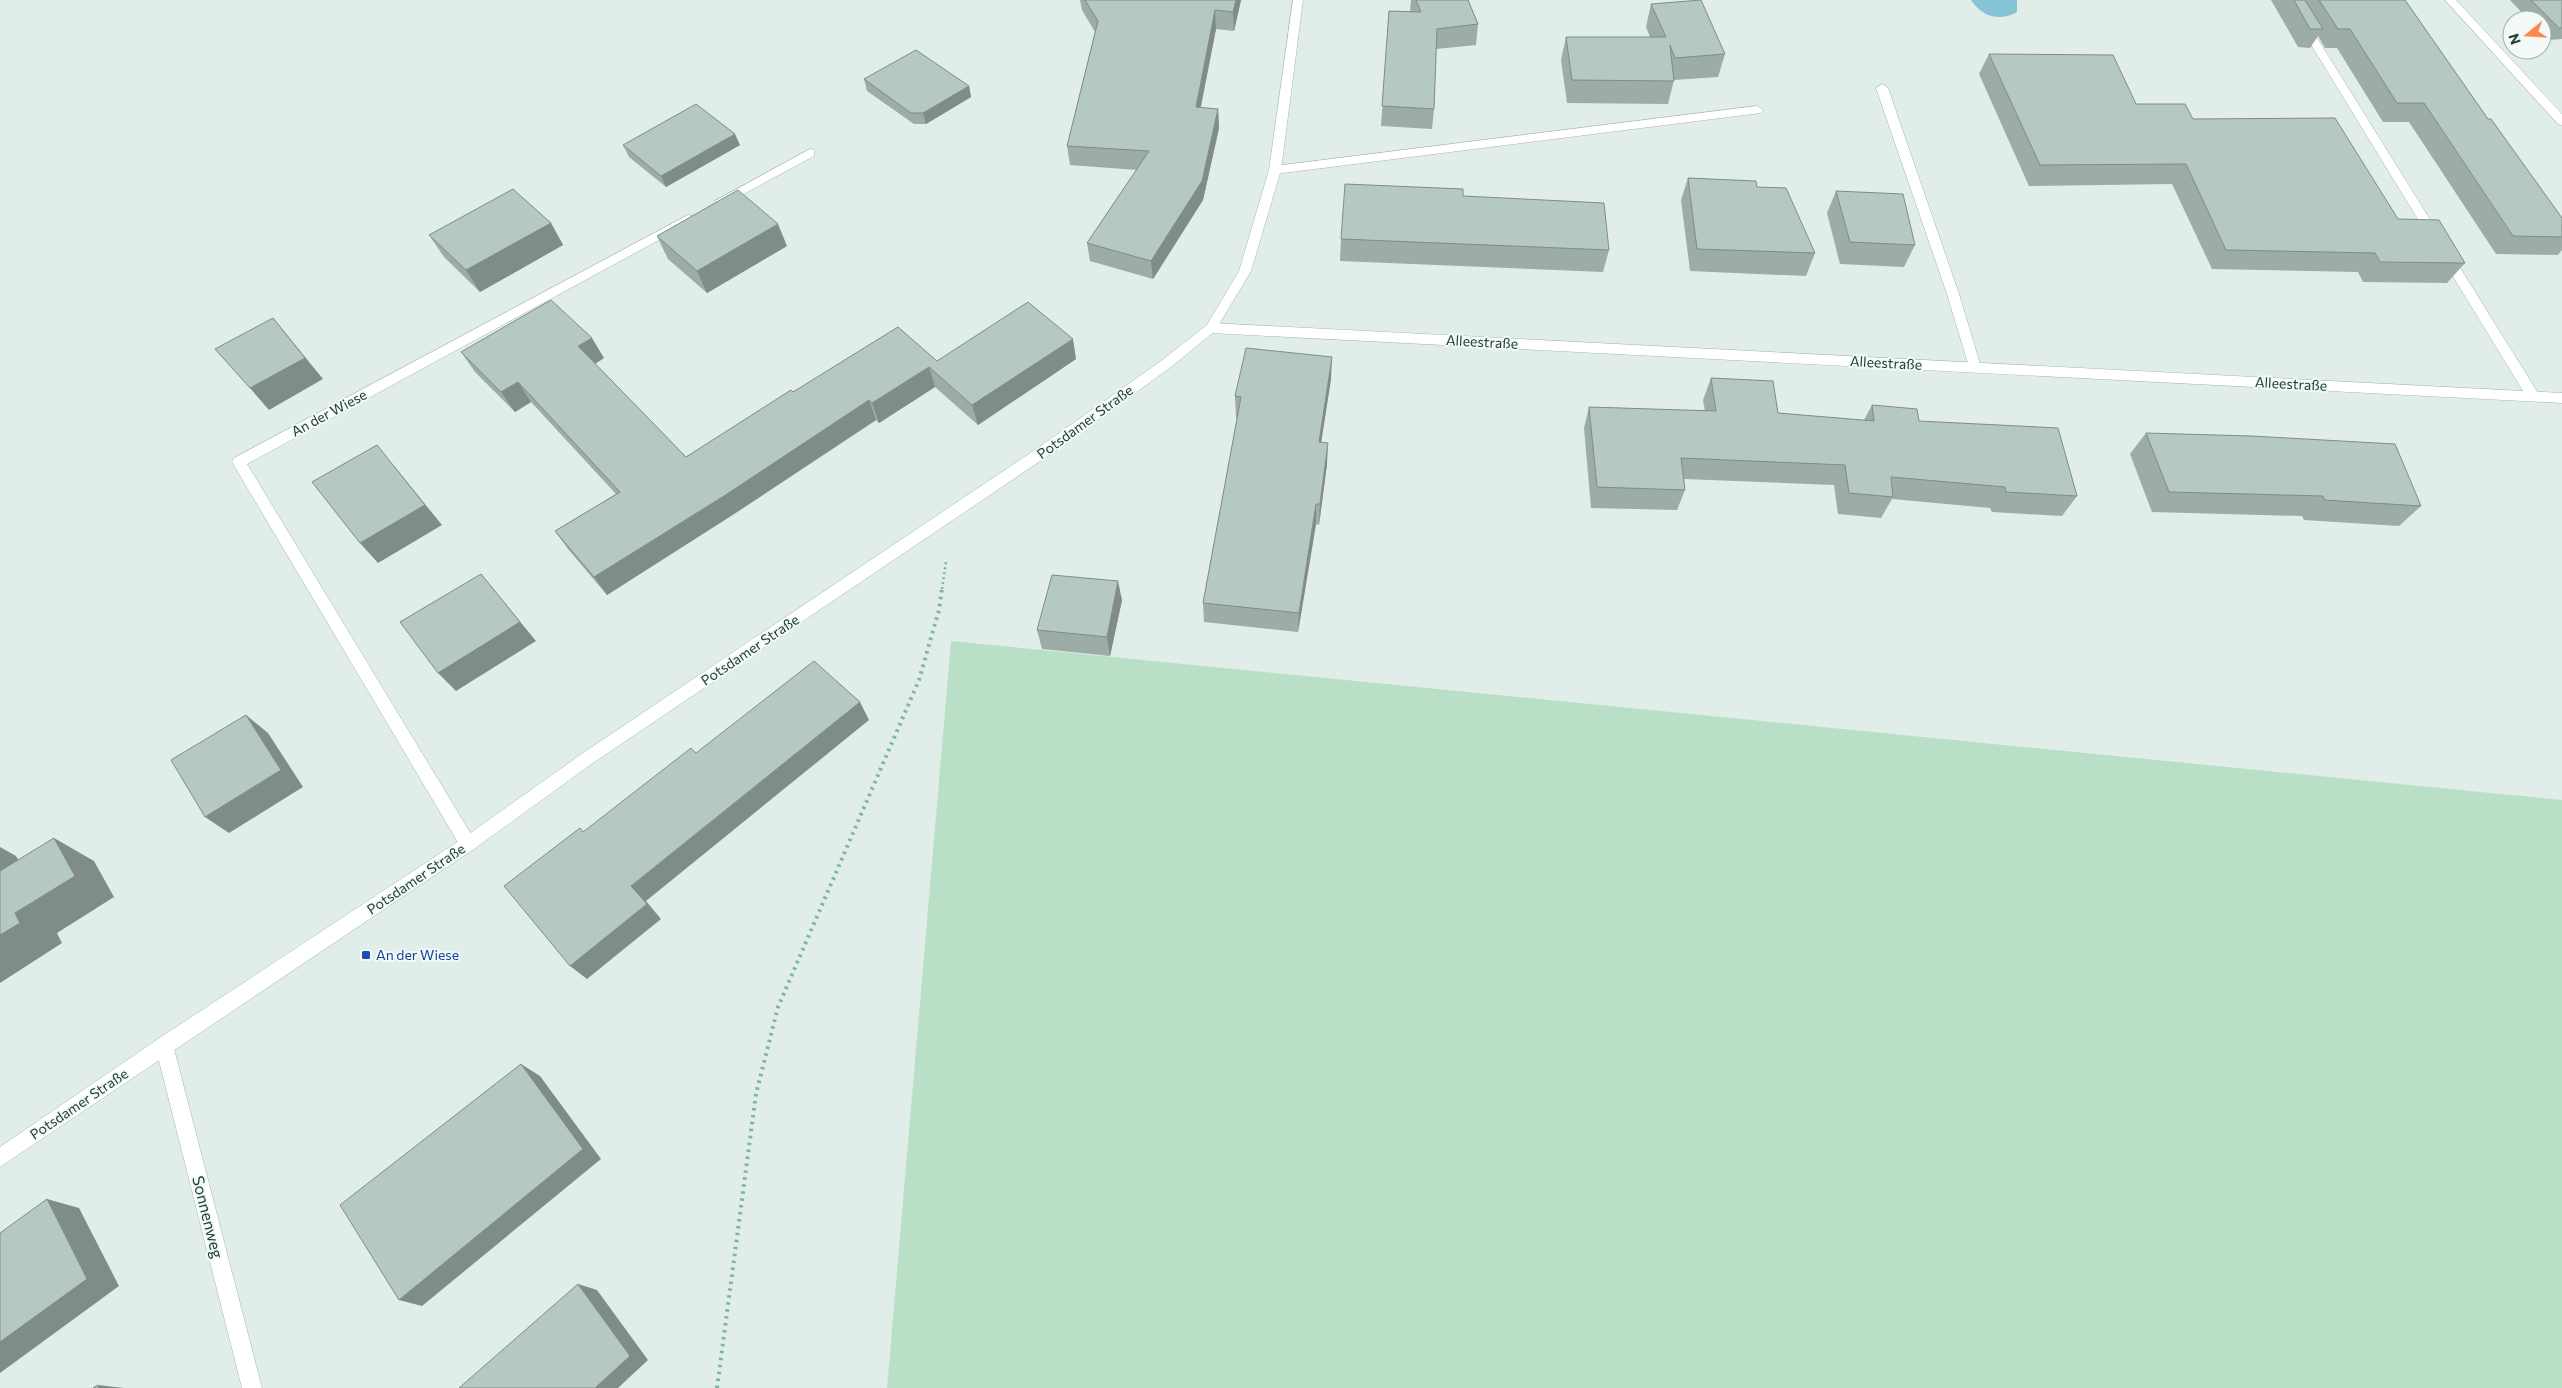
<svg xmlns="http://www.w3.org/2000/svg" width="2562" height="1388" viewBox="0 0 2562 1388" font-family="Commissioner,sans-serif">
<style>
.green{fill:#b9e0c6}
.water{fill:#85c3d6}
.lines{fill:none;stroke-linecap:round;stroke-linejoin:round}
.lane-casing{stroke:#a3b5b1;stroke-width:1}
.street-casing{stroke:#a3b5b1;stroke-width:1}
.secondary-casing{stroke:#9fbab2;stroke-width:1}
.path-far1{stroke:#7fb3a7;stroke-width:2.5;stroke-dasharray:2 3;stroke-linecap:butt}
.path{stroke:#7fb3a7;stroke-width:4;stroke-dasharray:2.5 4.5;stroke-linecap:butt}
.lane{fill:#fff;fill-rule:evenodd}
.street{fill:#fff;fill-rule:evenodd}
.secondary{fill:#fff;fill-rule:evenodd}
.wall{fill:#9daca7}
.shaded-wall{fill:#7f8c88}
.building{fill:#b6c8c2;stroke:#7f8c88}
.transit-dot{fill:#1a4fb4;stroke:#f2f9f6;stroke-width:2}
.labels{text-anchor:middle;stroke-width:4;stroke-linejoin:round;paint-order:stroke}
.street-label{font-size:14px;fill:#203f3a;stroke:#f2f9f6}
.transit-label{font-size:14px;fill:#164399;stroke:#f2f9f6;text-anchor:start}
.near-street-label{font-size:16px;fill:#203f3a;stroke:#f2f9f6}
</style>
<rect width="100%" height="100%" fill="#e1ede9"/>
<!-- green -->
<polygon class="green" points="951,641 2562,800 2562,1388 887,1388"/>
<!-- water -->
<path class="water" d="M1971,0H2017V12C2000,22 1982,17 1971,0Z"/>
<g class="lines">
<defs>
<g id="lane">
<polygon points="2445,0 2456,0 2562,114 2562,125 2558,124"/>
<polygon points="2304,22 2309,25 2538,393 2540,396 2538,399 2528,399 2299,25"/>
<polygon points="1882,84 1888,88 1959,294 1981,367 1980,370 1975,372 1969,367 1947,294 1876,88"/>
<polygon points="1757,106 1763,110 1761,113 1275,174 1269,170 1275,166"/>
</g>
<g id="street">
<polygon points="810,149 814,150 814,156 725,204 717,204 715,201"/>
<polygon points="688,215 692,216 692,222 247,464 474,839 476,844 474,849 468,851 462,849 232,462 234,458"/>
<polygon points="1211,323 2562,393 2562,403 1211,333 1205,328"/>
<polygon points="164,1036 170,1039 173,1045 262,1388 242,1388 155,1045 158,1039"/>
</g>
<polygon id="secondary" points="1293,0 1303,0 1281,170 1251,271 1215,331 1171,367 1058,449 590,765 474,849 0,1167 0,1147 158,1039 462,839 580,755 1048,441 1161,361 1207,325 1239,271 1269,170"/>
</defs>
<!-- lane casing -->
<use href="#lane" class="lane-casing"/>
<!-- street casing -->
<use href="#street" class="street-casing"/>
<!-- secondary casing -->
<use href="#secondary" class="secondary-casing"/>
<!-- path-far1 -->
<polyline class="path-far1" points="942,589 946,561"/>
<!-- path -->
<polyline class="path" points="717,1388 756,1094 778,1007 919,680 939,610 942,588"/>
<!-- lane -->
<use href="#lane" class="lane"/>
<!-- street -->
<use href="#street" class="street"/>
<!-- secondary -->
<use href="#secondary" class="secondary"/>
</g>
<!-- wall -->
<g class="wall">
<polygon points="1080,0 1241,0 1234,31 1216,29 1200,108 1218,109 1219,128 1203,200 1153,279 1090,261 1087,243 1137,170 1070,165 1067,146 1095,32 1082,10"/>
<polygon points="1411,0 1468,0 1478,24 1476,45 1436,49 1434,109 1432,129 1381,126 1389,11 1411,12 1410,10"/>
<polygon points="2271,0 2405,0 2488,119 2562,218 2562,250 2558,255 2496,254 2409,122 2383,122 2337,48 2325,48 2318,36 2310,48 2298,47"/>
<polygon points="2510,0 2562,0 2562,39 2549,40 2542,33 2542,20 2529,20"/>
<polygon points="1651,4 1725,54 1718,77 1674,80 1668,104 1567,103 1561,60 1566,37 1650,37 1646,27"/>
<polygon points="1989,54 2136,104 2193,119 2398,219 2465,263 2447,283 2363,282 2358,272 2212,269 2172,184 2029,186 1979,74"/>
<polygon points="864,79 969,86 971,97 926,124 914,124 867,91"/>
<polygon points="623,145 740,145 666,187 629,157"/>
<polygon points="1688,178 1757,187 1815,253 1806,276 1690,271 1681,200"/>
<polygon points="1836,191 1915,245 1904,267 1840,264 1827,213"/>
<polygon points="1463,196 1609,250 1603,272 1340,261 1341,239"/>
<polygon points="551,223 563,245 480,292 444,257 429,235"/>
<polygon points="657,236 787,246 707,293 668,259"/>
<polygon points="461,352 604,358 595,364 686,457 793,392 937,361 1076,359 978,425 935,387 879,423 876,420 734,514 607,595 568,549 555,531 616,494 531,402 515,412 475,372"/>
<polygon points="1711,378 1778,413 1864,420 1872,405 1919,421 2077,496 2062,516 1992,512 1990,508 1892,499 1881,518 1838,514 1834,485 1684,479 1685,490 1677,510 1591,508 1584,428 1589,407 1705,411 1703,400"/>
<polygon points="1331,379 1321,442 1327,464 1319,525 1316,524 1298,632 1204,622 1203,603 1237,418 1236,417 1235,396"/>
<polygon points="2146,433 2421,506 2399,526 2304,520 2302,516 2152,512 2130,454"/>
<polygon points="1122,600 1110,656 1042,649 1037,630"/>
</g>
<!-- shaded-wall -->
<g class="shaded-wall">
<polygon points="1236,0 1241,0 1234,31 1233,12"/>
<polygon points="1215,10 1216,29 1197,127 1196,107"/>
<polygon points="969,86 971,97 926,124 923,113"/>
<polygon points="1218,109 1219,128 1203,200 1153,279 1151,261"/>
<polygon points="735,134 740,145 666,187 661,176"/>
<polygon points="551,223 563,245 480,292 466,270"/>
<polygon points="778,224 787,246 707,293 697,271"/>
<polygon points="273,318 323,379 269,410 250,388"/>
<polygon points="592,338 604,358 590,367 578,346"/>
<polygon points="1073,339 1076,359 978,425 972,405"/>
<polygon points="1332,357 1331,379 1318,463 1319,442"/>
<polygon points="929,367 935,387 879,423 872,403"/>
<polygon points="518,382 531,402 515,412 501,392"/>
<polygon points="869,400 876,420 734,514 607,595 594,577"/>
<polygon points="1328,443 1327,464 1319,525 1320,504"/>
<polygon points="394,466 442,525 378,563 360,543"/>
<polygon points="1316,504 1316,524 1298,632 1299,613"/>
<polygon points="481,574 536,641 456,691 438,673"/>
<polygon points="1118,581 1122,600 1110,656 1107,637"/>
<polygon points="860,702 869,720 646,901 661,919 587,979 570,966 631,886"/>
<polygon points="246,715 268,733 303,787 229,833 205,817"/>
<polygon points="54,838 94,861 114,897 57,933 62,943 0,983 0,935"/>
<polygon points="0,847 16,856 38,895 0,875"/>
<polygon points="521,1064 540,1076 601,1159 422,1306 399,1300"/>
<polygon points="47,1199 79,1208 119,1286 0,1373 0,1342"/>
<polygon points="578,1284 597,1290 648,1360 618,1388 595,1388"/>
<polygon points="98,1385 124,1388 99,1388"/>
</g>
<!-- building -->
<g class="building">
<polygon points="1085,0 1236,0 1233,12 1215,10 1196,107 1218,109 1202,181 1151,261 1087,243 1149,151 1067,146 1098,21"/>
<polygon points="1416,0 1468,0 1478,24 1437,29 1434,109 1382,106 1389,11 1421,12"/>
<polygon points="1701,0 1725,54 1675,58 1670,45 1674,81 1572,80 1566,37 1666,37 1651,4"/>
<polygon points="2294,0 2305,0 2323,29 2310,29"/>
<polygon points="2319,0 2405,0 2488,119 2491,119 2562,218 2562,237 2513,236 2424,103 2397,103 2350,29 2338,29"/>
<polygon points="2531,0 2562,0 2562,28 2559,28"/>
<polygon points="916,50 969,86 923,113 911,113 864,79"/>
<polygon points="1989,54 2113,55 2136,104 2185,104 2193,119 2335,118 2398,219 2439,220 2465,263 2380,262 2375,253 2226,250 2186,164 2040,165"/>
<polygon points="696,104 735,134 661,176 623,145"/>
<polygon points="1688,178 1756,181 1757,187 1786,188 1815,253 1697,249"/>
<polygon points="1345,184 1463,189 1463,196 1604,203 1609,250 1341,239"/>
<polygon points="513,189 551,223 466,270 429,235"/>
<polygon points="738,190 778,224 697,271 657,236"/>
<polygon points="1836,191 1903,194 1915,245 1850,242"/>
<polygon points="551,300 592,338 578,346 686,457 791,390 793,392 898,327 937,361 1028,302 1073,339 972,405 929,367 872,403 869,400 724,496 594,577 555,531 620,492 518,382 501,392 461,352"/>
<polygon points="273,318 305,358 250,388 215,349"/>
<polygon points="1246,348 1332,357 1319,442 1328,443 1320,504 1316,504 1299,613 1203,603 1241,397 1235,396"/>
<polygon points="1711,378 1773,381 1778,413 1874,421 1872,405 1917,409 1919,421 2058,428 2077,496 2006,492 2005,487 1891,477 1893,497 1849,493 1845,465 1681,458 1685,490 1597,487 1589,407 1716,411"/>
<polygon points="2146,433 2251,436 2395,444 2421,506 2324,500 2323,496 2169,492"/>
<polygon points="377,445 425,505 360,543 312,482"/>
<polygon points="481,574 520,622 438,673 400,622"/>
<polygon points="1052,575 1118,581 1107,637 1037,630"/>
<polygon points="814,661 860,702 631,886 647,904 570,966 504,886 580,828 583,832 691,748 696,753"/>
<polygon points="246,715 281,770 205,817 171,760"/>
<polygon points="54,838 75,876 15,913 20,923 0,935 0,871"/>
<polygon points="521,1064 583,1149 399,1300 340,1205"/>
<polygon points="47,1199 87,1279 0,1342 0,1233"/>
<polygon points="578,1284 630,1356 595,1388 459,1388"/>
<polygon points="98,1385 99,1388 93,1388"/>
</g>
<!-- markers -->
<rect class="transit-dot" x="361" y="950" width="10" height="10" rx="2.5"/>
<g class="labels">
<!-- street labels -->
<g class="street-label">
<text transform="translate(1482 342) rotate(3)" y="5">Alleestraße</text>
<text transform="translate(1886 363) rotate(3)" y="5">Alleestraße</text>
<text transform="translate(2291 384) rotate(3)" y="5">Alleestraße</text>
<text transform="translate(329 413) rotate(-28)" y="5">An der Wiese</text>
<text transform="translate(1085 422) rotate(-36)" y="5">Potsdamer Straße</text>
<text transform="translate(750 650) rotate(-34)" y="5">Potsdamer Straße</text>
<text transform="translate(416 879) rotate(-34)" y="5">Potsdamer Straße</text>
<text transform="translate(79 1104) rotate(-34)" y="5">Potsdamer Straße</text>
</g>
<!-- transit labels -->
<g class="transit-label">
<text x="376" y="960">An der Wiese</text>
</g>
<!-- near-street labels -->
<g class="near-street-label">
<text transform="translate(208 1217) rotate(76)" y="6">Sonnenweg</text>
</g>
</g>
<!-- north arrow -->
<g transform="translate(2527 35) rotate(252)"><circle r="24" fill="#f2f9f6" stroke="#9eafab"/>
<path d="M0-4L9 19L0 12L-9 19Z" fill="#fd8850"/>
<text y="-8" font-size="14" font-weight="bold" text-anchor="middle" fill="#203f3a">N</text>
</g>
</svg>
